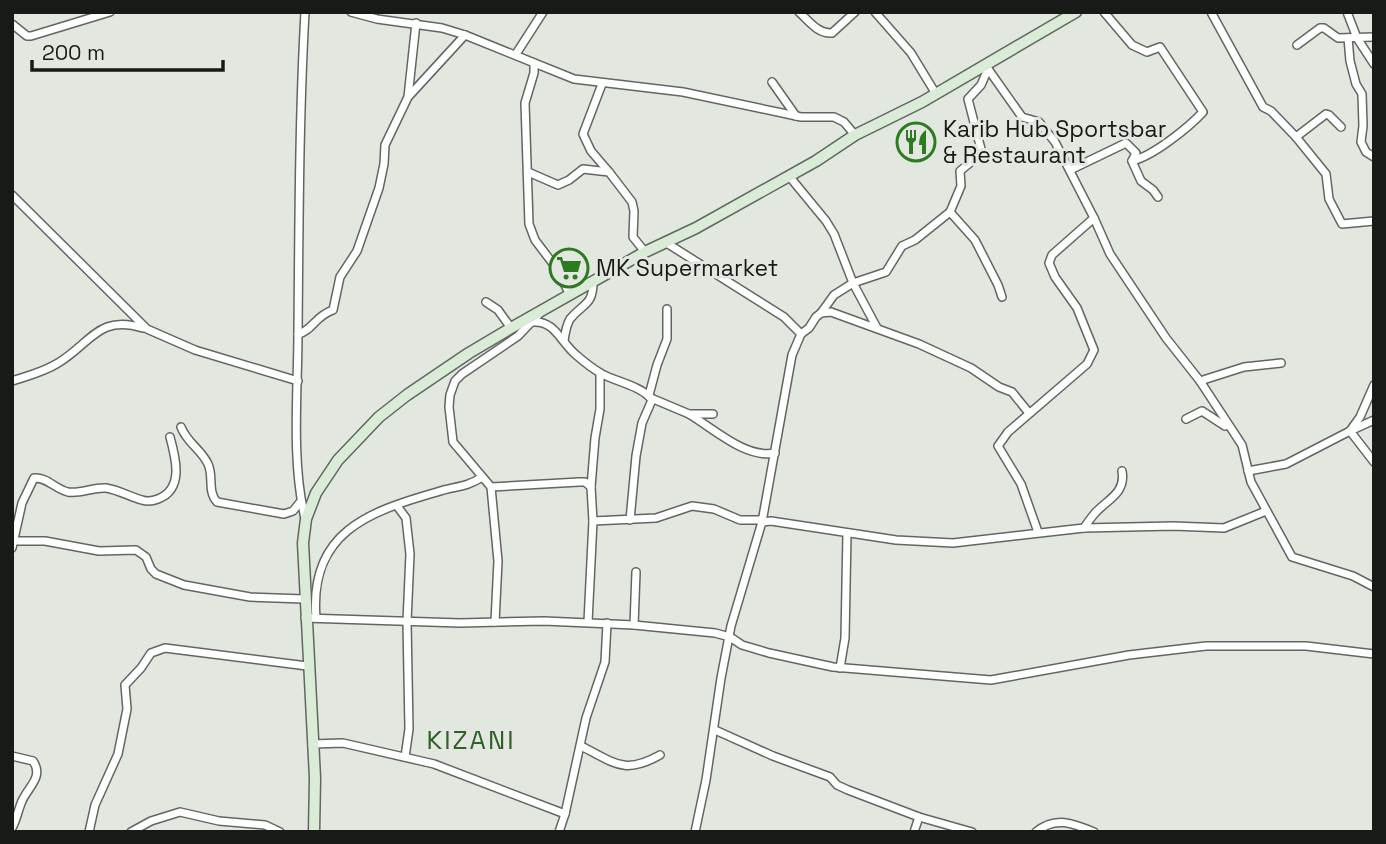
<svg xmlns="http://www.w3.org/2000/svg" width="1386" height="844" viewBox="0 0 1386 844" font-family="'Space Grotesk',sans-serif">
<style>
.lines{fill:none;stroke-linecap:round;stroke-linejoin:round}
.minor-casing{stroke:#616760;stroke-width:10}
.secondary-casing{stroke:#616760;stroke-width:13}
.minor{stroke:#fff;stroke-width:7}
.secondary{stroke:#daecd7;stroke-width:10}
.labels{text-anchor:middle;stroke-width:6;stroke-linejoin:round;paint-order:stroke}
.poi-label{font-size:23px;fill:#181a18;stroke:#e2e8e0;text-anchor:start}
.quarter-label{font-size:26px;letter-spacing:2px;fill:#306028;stroke:#e2e8e0}
</style>
<rect width="100%" height="100%" fill="#e2e8e0"/>
<g class="lines">
<defs>
<g id="minor">
<path d="M305,12C299,119 299,226 298,332C298,391 291,461 305,518"/>
<polyline points="351,12 377,19 442,28 465,35 574,79 683,92 801,117 834,117 844,122 855,135"/>
<path d="M799,12C809,21 818,34 832,33L855,12"/>
<polyline points="875,12 911,53 936,94"/>
<path d="M1104,12L1132,45L1147,52L1160,47L1203,112C1188,128 1153,156 1132,161"/>
<polyline points="1211,12 1263,107 1271,111 1296,137 1326,174 1329,199 1342,224 1374,221"/>
<polyline points="1347,12 1357,38 1374,64"/>
<polyline points="12,24 27,36 31,36 110,12"/>
<polyline points="1348,38 1350,61 1356,84 1362,94 1363,126 1361,142 1366,152 1374,157"/>
<polyline points="1297,45 1320,28 1324,28 1338,38 1374,37"/>
<polyline points="516,54 543,12"/>
<polyline points="534,63 534,73 525,103 529,224 535,240 557,269 570,295"/>
<polyline points="986,66 1022,117 1039,122 1055,142 1094,218 1110,254 1166,338 1200,381 1242,445 1251,482 1292,557 1353,576 1374,587"/>
<polyline points="772,82 796,116"/>
<polyline points="602,84 583,134 591,151 609,172"/>
<polyline points="409,96 465,35"/>
<polyline points="1296,137 1326,114 1329,115 1341,127"/>
<polyline points="1070,170 1126,143 1136,153 1132,161 1141,181 1153,190 1158,197"/>
<polyline points="528,172 558,185 569,180 583,169 609,172 632,202 634,211 633,237 645,252"/>
<polyline points="789,176 826,221 834,234 853,283 877,328"/>
<polyline points="12,195 147,329 195,350 298,381"/>
<polyline points="950,212 975,240 998,285 1002,297"/>
<polyline points="665,242 784,317 801,334"/>
<polyline points="486,302 498,310 511,328"/>
<polyline points="821,313 834,295 853,283 886,272 902,246 915,240 950,212 961,186 960,171 982,153 968,99 981,85 988,69"/>
<polyline points="539,314 518,336 462,374 455,381 450,395 449,407 453,442 491,487 579,482 585,482 591,487"/>
<path d="M533,322C554,320 561,342 575,354C583,361 593,369 602,374C617,382 642,386 652,400L642,423L636,456L630,520"/>
<path d="M298,334C312,331 315,316 333,310L340,277L357,251L379,188L384,164L385,145L408,97L416,23"/>
<path d="M564,341C565,333 566,326 570,319C583,303 593,306 593,282"/>
<path d="M12,381C27,376 44,372 58,363C91,343 99,314 143,328"/>
<polyline points="1200,381 1244,367 1281,363"/>
<polyline points="649,395 657,365 667,339 667,309"/>
<polyline points="651,398 689,414 713,414"/>
<path d="M689,414C714,429 746,459 775,453"/>
<polyline points="1186,419 1202,411 1225,426"/>
<polyline points="1374,420 1350,431 1374,462"/>
<path d="M181,427C187,443 201,449 208,464C214,477 207,491 217,502L284,514L293,511L301,501"/>
<polyline points="1248,471 1286,464 1350,431 1360,417 1374,385"/>
<polyline points="491,487 498,561 495,622"/>
<polyline points="397,506 406,518 410,554 407,622 409,729 405,757"/>
<polyline points="593,521 656,518 692,506 714,509 740,520 762,520"/>
<polyline points="762,522 792,355 801,334 809,328 816,317 821,313 831,312 919,344 971,368 999,387 1012,392 1029,413"/>
<path d="M1084,528C1087,523 1091,518 1095,513C1108,499 1126,493 1122,471"/>
<polyline points="1038,532 1021,484 998,446 1008,432 1087,364 1094,350 1077,308 1055,277 1049,263 1052,255 1094,218"/>
<polyline points="12,541 45,541 99,551 136,550 146,557 151,569 156,574 184,585 250,597 304,599"/>
<path d="M12,548L22,503L34,478C47,477 55,489 68,492C81,494 93,487 106,488C119,490 130,497 142,500C148,502 153,501 158,499C184,489 176,459 170,437"/>
<polyline points="305,618 460,623 544,621 634,625 715,633 730,637 742,645 769,653 833,667 991,680 1129,655 1206,646 1306,646 1374,654"/>
<path d="M316,618C309,533 367,512 437,492C454,486 466,488 482,477"/>
<polyline points="588,622 593,521 591,487 595,438 600,409 600,373"/>
<polyline points="634,625 636,572"/>
<polyline points="840,668 845,638 847,533"/>
<polyline points="715,730 773,756 830,777 837,785 848,790 919,817 972,832"/>
<polyline points="312,744 343,743 434,764 565,814"/>
<path d="M581,746C615,763 624,775 660,755"/>
<path d="M12,756L33,761C44,777 28,787 22,801C18,810 17,819 12,828"/>
<polyline points="89,832 95,805 118,754 127,709 125,685 141,668 151,653 165,648 307,666"/>
<polyline points="131,832 151,821 180,812 219,821 265,825 280,832"/>
<polyline points="559,832 565,814 586,718 605,662 607,623"/>
<polyline points="695,832 706,780 721,678 731,626 762,522 771,521 896,540 953,543 1084,528 1173,526 1224,528 1266,511"/>
<polyline points="914,832 919,817"/>
<path d="M1036,832C1055,816 1073,823 1094,832"/>
</g>
<polyline id="secondary" points="314,832 315,778 303,543 306,519 316,493 338,460 379,417 407,395 469,353 511,328 645,252 696,228 816,161 855,135 922,102 1076,12"/>
</defs>
<!-- minor casing -->
<use href="#minor" class="minor-casing"/>
<!-- secondary casing -->
<use href="#secondary" class="secondary-casing"/>
<!-- minor -->
<use href="#minor" class="minor"/>
<!-- secondary -->
<use href="#secondary" class="secondary"/>
</g>
<!-- icons -->
<defs>
<symbol id="restaurant-ring" viewBox="-11 -11 22 22"><circle r="9.5" fill="#e2e8e0" stroke="#2e7a21" stroke-width="1.5"/><path d="M-5-6h1v4h1v-4h1v4h1v-4h1v5L-1.5 .5V6h-2V.5L-5-1ZM5-6V6H3V1.5H1.5Q1.5-4 5-6Z" fill="#2e7a21"/></symbol>
<symbol id="supermarket-ring" viewBox="-11 -11 22 22"><circle r="9.5" fill="#e2e8e0" stroke="#2e7a21" stroke-width="1.5"/><path d="M-6-5.5h2.5l.6 2H6L4.5 2H-2.5L-4.4-4H-6ZM-1.5 3.2a1.3 1.3 0 1 0 .1 0ZM3 3.2a1.3 1.3 0 1 0 .1 0Z" fill="#2e7a21"/></symbol>
</defs>
<g fill-rule="evenodd">
<use href="#restaurant-ring" x="894" y="120" width="44" height="44"/>
<use href="#supermarket-ring" x="547" y="246" width="44" height="44"/>
</g>
<g class="labels">
<!-- poi labels -->
<g class="poi-label">
<text x="943" y="137">Karib Hub Sportsbar<tspan x="943" dy="26">&amp; Restaurant</tspan></text>
<text x="596" y="276">MK Supermarket</text>
</g>
<!-- quarter labels -->
<g class="quarter-label">
<text x="471" y="749">KIZANI</text>
</g>
</g>
<!-- border -->
<rect width="1386" height="844" fill="none" stroke="#181a18" stroke-width="28"/>
<!-- scale -->
<path d="M32 60v10h191v-10" fill="none" stroke="#181a18" stroke-width="3.5"/>
<text x="42" y="60" font-size="21" fill="#181a18" stroke="#e2e8e0" stroke-width="5" paint-order="stroke">200 m</text>
</svg>
